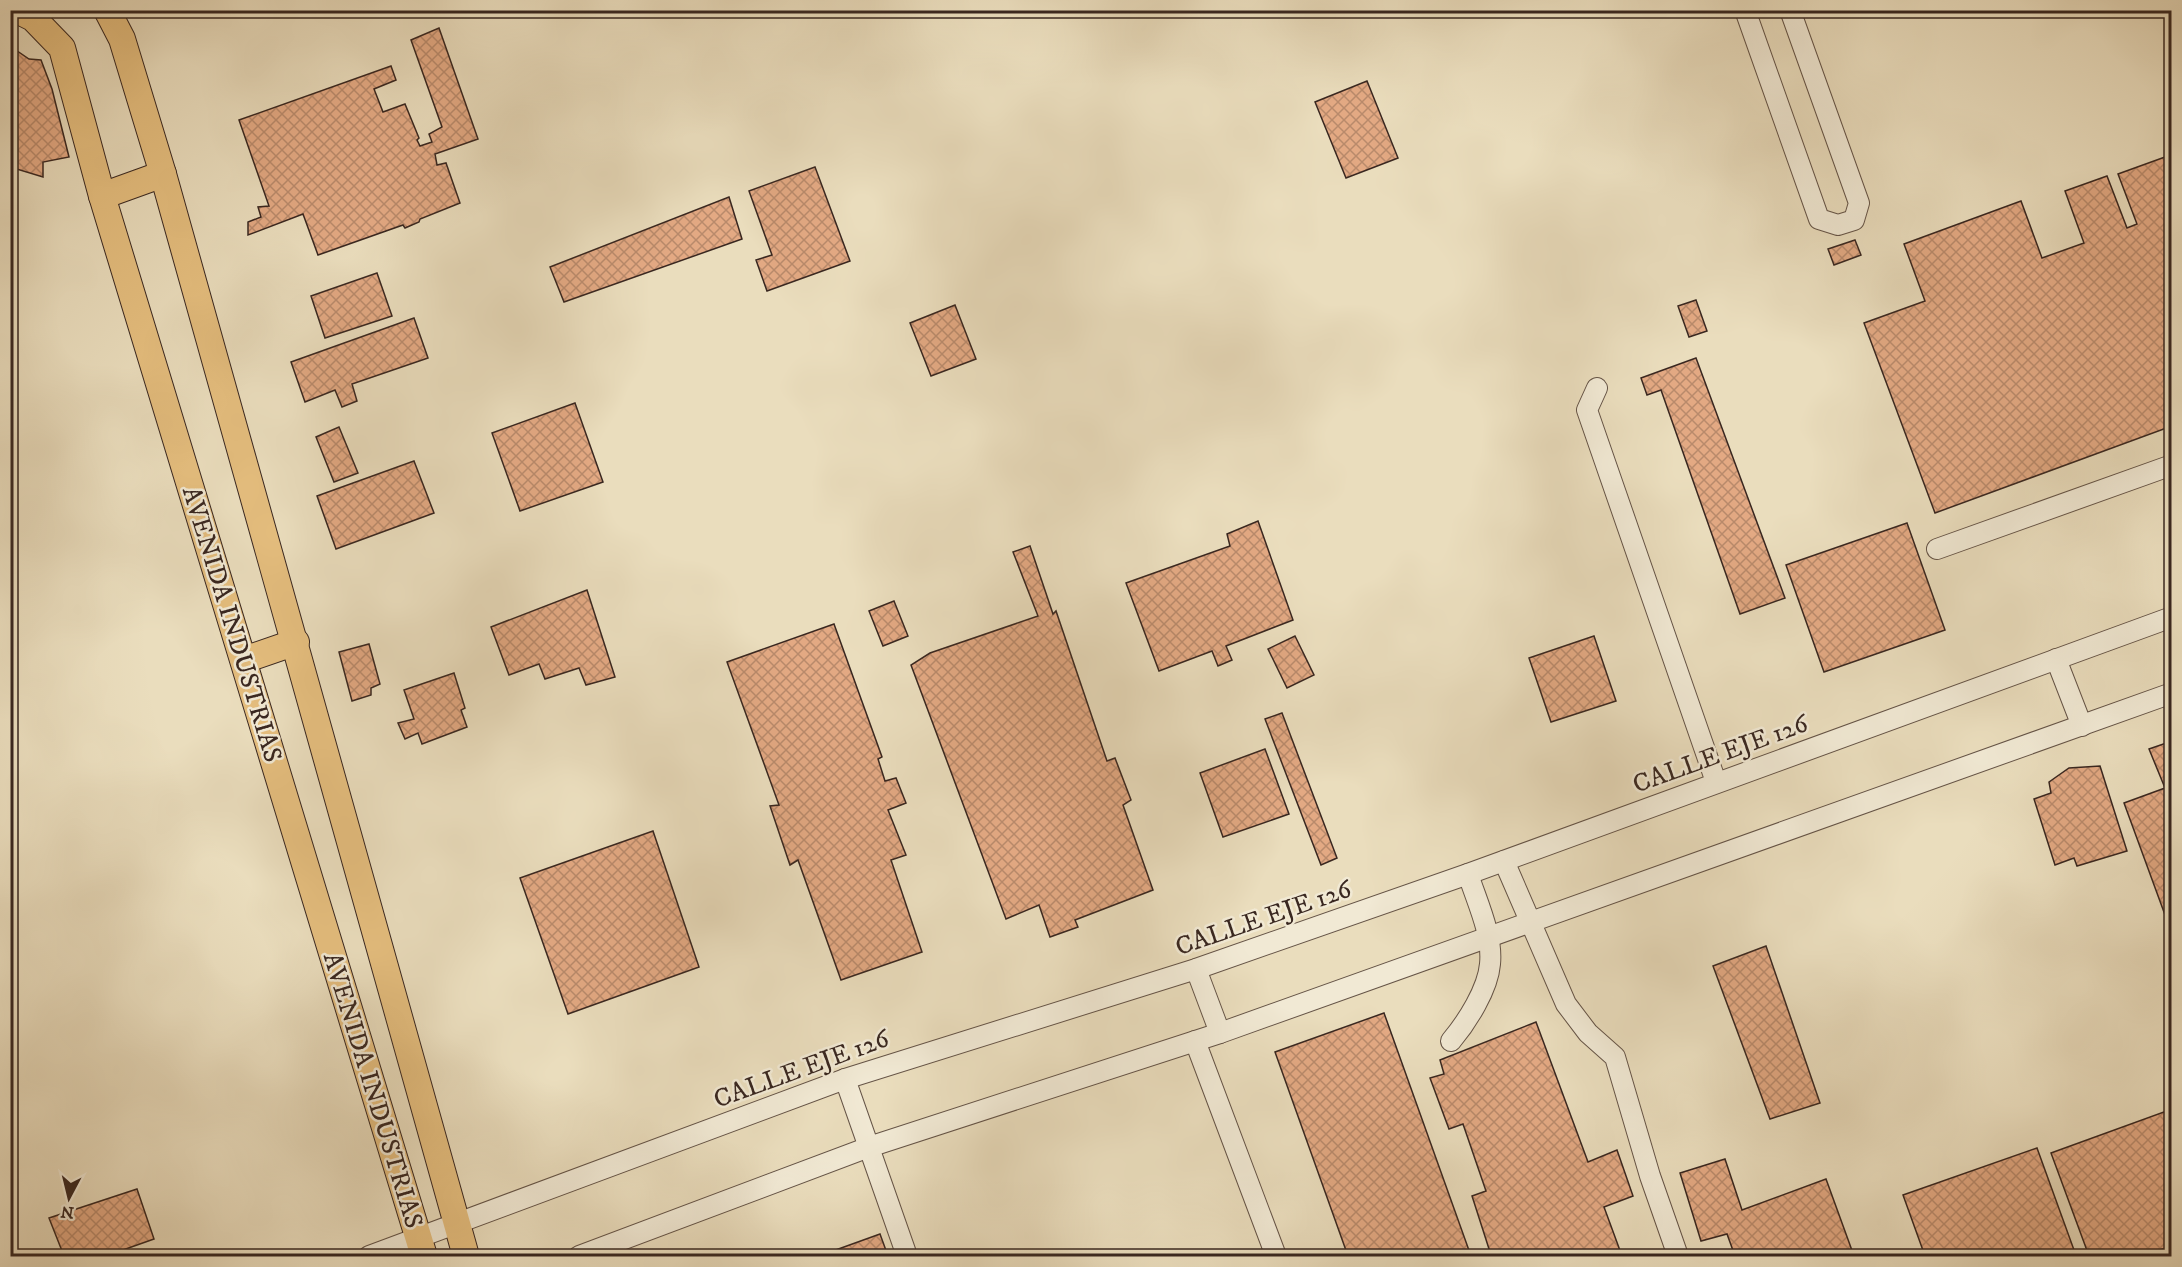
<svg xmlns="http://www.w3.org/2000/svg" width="2182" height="1267" viewBox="0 0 2182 1267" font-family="'IM FELL DW Pica',serif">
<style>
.building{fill:url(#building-cross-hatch);stroke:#392720;stroke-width:1.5}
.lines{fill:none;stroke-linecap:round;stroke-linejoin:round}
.minor-casing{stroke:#655447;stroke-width:22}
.major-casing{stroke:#392720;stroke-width:28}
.minor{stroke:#f1e9d4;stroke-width:20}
.major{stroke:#e5be7e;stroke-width:26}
.labels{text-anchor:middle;stroke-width:5;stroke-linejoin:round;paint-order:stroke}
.street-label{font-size:26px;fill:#392720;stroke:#f1e9d4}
</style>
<defs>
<pattern id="building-cross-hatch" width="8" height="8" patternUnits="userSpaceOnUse" patternTransform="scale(1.5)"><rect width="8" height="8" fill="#e3a983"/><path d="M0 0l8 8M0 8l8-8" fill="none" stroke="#b98a6b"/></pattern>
</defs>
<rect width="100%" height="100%" fill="#eaddbd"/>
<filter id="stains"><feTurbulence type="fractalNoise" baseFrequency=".00333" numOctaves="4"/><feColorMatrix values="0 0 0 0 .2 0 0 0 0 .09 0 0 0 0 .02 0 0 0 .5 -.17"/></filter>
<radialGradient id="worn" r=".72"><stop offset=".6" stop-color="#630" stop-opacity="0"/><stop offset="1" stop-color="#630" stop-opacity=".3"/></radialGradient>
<!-- building -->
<g class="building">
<polygon points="439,28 478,139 435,154 437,165 446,163 460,203 420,219 419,222 405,228 403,225 318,255 303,214 248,235 248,222 261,217 258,207 269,206 239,120 391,66 396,80 374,89 383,112 405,104 419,138 417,140 420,146 432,142 429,134 442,127 411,40"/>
<polygon points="10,46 29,59 41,60 52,89 69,157 43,162 43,177 10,167"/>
<polygon points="1367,81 1398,158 1346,178 1315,102"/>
<polygon points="2165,157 2172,176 2172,201 2165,203 2168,213 2172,211 2172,426 1935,513 1864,323 1925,301 1904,244 2021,201 2042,258 2084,243 2065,191 2107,176 2127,228 2137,224 2118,174"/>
<polygon points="815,167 850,261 767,291 756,260 772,255 749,191"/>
<polygon points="729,197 742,239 564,302 550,267"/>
<polygon points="1855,240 1861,255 1834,265 1828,249"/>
<polygon points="377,273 392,316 325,338 311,296"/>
<polygon points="1696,300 1707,331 1689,337 1678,306"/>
<polygon points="955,305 976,359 931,376 910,323"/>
<polygon points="414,318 428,358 352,384 357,401 342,407 335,390 305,402 291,362"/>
<polygon points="1696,358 1785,598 1740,614 1661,390 1647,395 1641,378"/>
<polygon points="575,403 603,482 520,511 492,433"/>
<polygon points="339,427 358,473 334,482 316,437"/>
<polygon points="414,461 434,513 336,549 317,496"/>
<polygon points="1258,521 1293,620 1226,646 1232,660 1218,666 1212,651 1159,671 1126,583 1230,546 1227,534"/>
<polygon points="1907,523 1945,630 1824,672 1786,565"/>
<polygon points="1030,546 1053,614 1056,611 1107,761 1115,758 1131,800 1123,805 1153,890 1075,920 1078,927 1050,937 1039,905 1006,919 911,665 930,653 1038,616 1013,552"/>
<polygon points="587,590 615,677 586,685 579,668 545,679 539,664 509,675 491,627"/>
<polygon points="894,601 908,636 883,646 869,611"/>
<polygon points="834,624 882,757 878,759 885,781 896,778 906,803 888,810 906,855 891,860 922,952 841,980 798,860 790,865 770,806 779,805 727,662"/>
<polygon points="1295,636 1314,675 1287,688 1268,649"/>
<polygon points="1594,636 1616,701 1551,722 1529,658"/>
<polygon points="369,644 380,684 371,688 371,695 352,701 339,652"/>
<polygon points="454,673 465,708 461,710 467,727 422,744 418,733 405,739 398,723 414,719 404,690"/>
<polygon points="1282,713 1337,858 1321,865 1265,719"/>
<polygon points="2172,741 2172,934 2124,803 2165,788 2149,749"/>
<polygon points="1265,749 1289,814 1223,837 1200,773"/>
<polygon points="2100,766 2127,851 2077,866 2074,858 2055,865 2034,799 2051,793 2049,782 2069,768"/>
<polygon points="653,831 699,967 568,1014 520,878"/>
<polygon points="1766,946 1820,1103 1770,1119 1713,966"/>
<polygon points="1384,1013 1471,1256 1348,1256 1275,1052"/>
<polygon points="1536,1022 1588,1162 1617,1150 1633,1196 1604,1207 1622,1256 1485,1255 1490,1252 1472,1196 1486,1191 1463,1124 1449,1129 1430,1078 1444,1074 1440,1060"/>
<polygon points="2172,1109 2172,1246 2142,1256 2089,1256 2051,1153"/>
<polygon points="2037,1148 2074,1250 2057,1256 1925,1256 1903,1195"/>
<polygon points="1725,1159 1742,1210 1826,1179 1854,1256 1735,1256 1727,1234 1701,1241 1680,1173"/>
<polygon points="137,1189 154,1239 106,1256 64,1256 49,1218"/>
<polygon points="880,1234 888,1256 819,1256"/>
</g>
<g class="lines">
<defs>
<g id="minor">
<polyline points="1745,10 1819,219 1838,225 1854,220 1859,203 1790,10"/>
<polyline points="1597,388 1587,410 1716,782"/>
<polyline points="1937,549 2172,465"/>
<polyline points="2056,659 2082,726"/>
<polyline points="1504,861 1566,1004 1588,1033 1615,1057 1650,1176 1678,1256"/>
<polyline points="1196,969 1220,1033"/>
<polyline points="1195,1041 1276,1256"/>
<path d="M1451,1041C1467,1022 1488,989 1490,964C1493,935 1477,902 1468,874"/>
<polyline points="845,1079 907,1256"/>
<polyline points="369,1256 845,1079 1196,969 1468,874 2172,617"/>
<polyline points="579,1256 869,1147 1220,1033 2172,693"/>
</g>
<g id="major">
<polyline points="17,10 33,18 62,48 102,196 424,1256"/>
<polyline points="107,10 122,39 163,174 466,1256"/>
<polyline points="102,196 163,174"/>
<polyline points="244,660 296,642"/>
</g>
</defs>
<!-- minor casing -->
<use href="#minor" class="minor-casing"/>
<!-- major casing -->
<use href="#major" class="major-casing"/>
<!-- minor -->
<use href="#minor" class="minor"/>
<!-- major -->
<use href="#major" class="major"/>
</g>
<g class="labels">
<!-- street labels -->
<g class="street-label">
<text transform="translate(233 624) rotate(73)" y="9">AVENIDA INDUSTRIAS</text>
<text transform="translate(1720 753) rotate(-20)" y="9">CALLE EJE 126</text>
<text transform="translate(1263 917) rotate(-19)" y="9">CALLE EJE 126</text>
<text transform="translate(801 1068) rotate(-20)" y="9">CALLE EJE 126</text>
<text transform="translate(374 1090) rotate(73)" y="9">AVENIDA INDUSTRIAS</text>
</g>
</g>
<!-- margin -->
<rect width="2182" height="1267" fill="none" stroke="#eaddbd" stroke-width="36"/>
<rect x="12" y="12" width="2158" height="1243" fill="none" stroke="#392720" stroke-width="3"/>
<rect x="18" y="18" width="2146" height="1231" fill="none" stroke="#392720" stroke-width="1.5"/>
<!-- north arrow -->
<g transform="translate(69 1198) rotate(187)" stroke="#f1e9d4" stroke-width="4.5" paint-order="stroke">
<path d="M0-4.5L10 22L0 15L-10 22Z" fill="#392720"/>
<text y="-9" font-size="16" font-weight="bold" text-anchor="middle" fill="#392720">N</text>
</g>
<rect width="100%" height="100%" filter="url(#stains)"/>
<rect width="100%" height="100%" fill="url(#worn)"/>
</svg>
